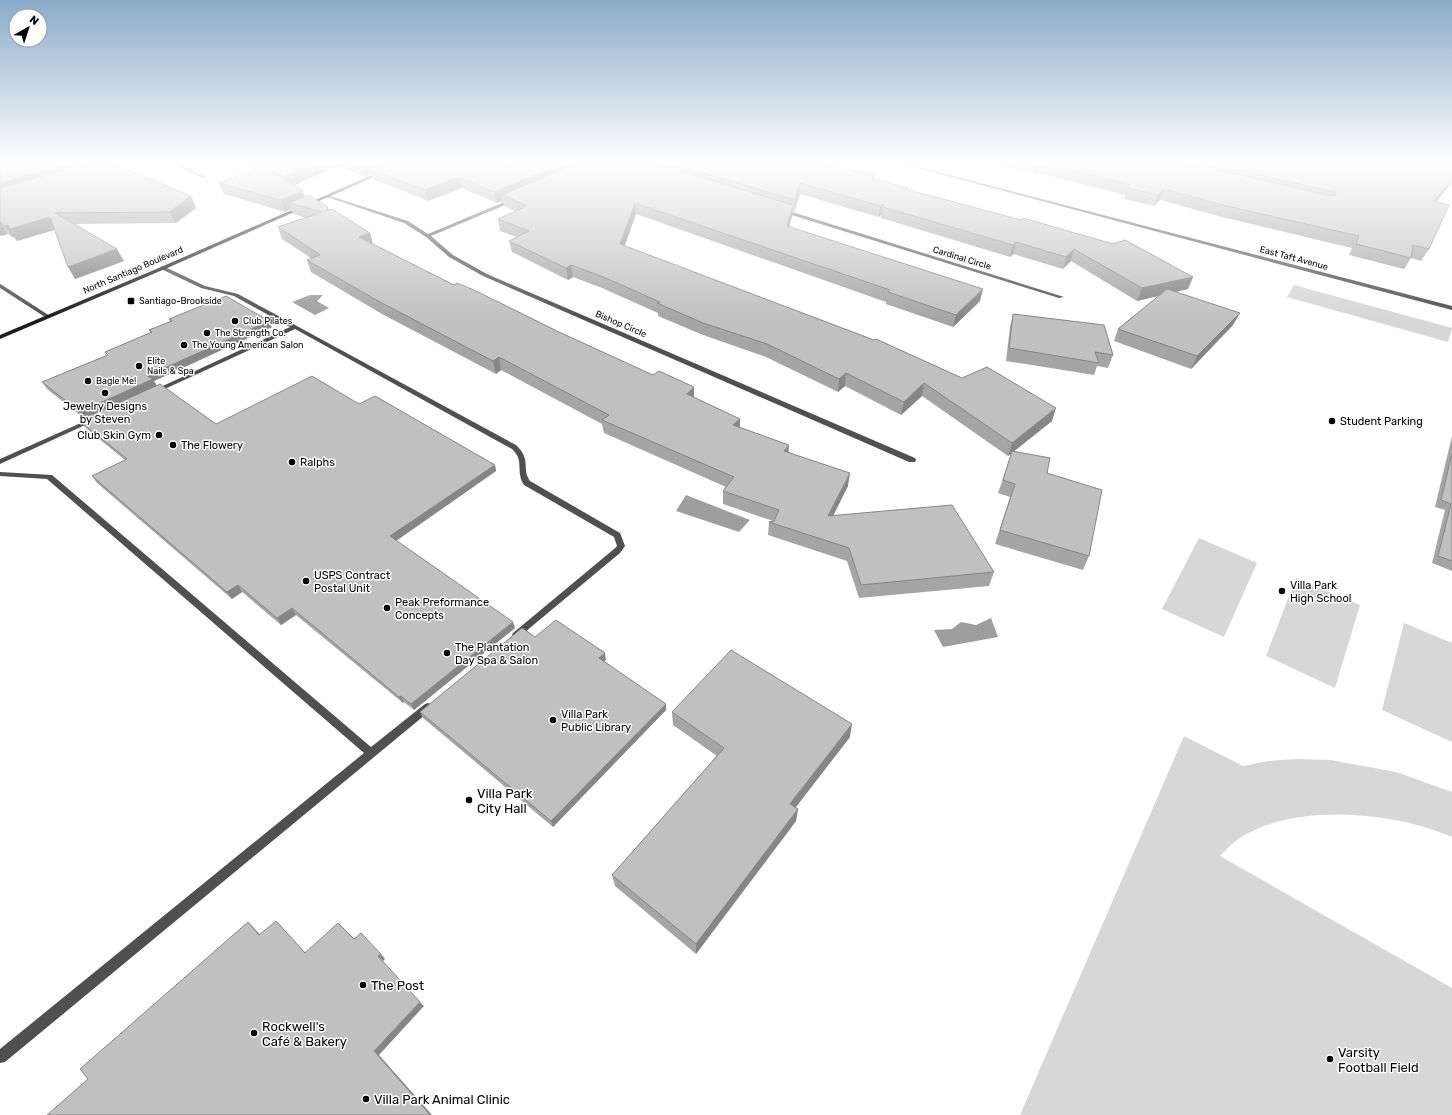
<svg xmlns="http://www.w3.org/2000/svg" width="1452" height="1115" viewBox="0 0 1452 1115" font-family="Rubik,sans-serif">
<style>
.green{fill:#d7d7d7}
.water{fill:#9e9e9e}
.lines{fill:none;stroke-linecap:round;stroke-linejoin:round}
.service{fill:#505050;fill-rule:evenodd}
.minor{fill:#505050;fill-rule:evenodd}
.tertiary{fill:#505050;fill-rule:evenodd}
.secondary{fill:#1d1d1d;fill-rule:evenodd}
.wall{fill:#a5a5a5}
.shaded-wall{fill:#868686}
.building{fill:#c0c0c0;stroke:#868686}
.poi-dot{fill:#000;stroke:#fff;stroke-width:1.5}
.labels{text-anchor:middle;stroke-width:3;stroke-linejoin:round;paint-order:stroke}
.far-street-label{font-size:9px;fill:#000;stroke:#fff}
.far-poi-label{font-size:9px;fill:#000;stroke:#fff;text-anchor:start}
.poi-label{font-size:11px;fill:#000;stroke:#fff;text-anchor:start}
.near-poi-label{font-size:13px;fill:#000;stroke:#fff;text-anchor:start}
</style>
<rect width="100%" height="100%" fill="#fff"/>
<!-- green -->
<g class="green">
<polygon points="1294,285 1452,328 1448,342 1287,297"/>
<polygon points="1199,538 1257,563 1224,637 1162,609"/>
<polygon points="1296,578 1360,605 1335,688 1266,656"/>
<polygon points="1404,623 1452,643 1452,742 1382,710"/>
<path d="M1184,736L1243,766L1268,761L1297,759L1330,760L1396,772L1452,792V837C1394,812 1295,802 1240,838C1232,843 1226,850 1220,856L1452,988V1115H1020Z"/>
</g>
<!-- water -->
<g class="water">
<polygon points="310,295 323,295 317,301 329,308 315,315 292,302"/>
<polygon points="686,495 750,520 739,532 676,511"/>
<polygon points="991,618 998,637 943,647 934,630 952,629 961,622 976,625"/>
</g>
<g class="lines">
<!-- service -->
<g class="service">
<path d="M163,266L205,286L238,294L516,445C532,460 521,468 530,481L620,533L625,546L620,553L519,637L516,638L513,637L512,635L513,633L614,549L617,546L614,537L524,485C515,471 525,461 512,449L295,329L156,393H152V391L290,327L234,296L201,288L161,269V267Z"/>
<polygon points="92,418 94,419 94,421 0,464 0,459"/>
<polygon points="0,472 52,475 371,747 425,704 428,703 431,704 433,707 431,710 5,1062 0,1063 0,1049 364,753 47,479 0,476"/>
</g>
<!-- minor -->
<g class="minor">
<polygon points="119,163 125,163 106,169 104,168"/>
<polygon points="171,163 176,163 206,177 202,178"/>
<polygon points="327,195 408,221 428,234 511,199 515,199 515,201 431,236 453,255 487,274 915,458 916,460 915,462 909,462 483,276 449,257 426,237 404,223 327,197"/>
<polygon points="782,210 786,210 1064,297 1059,298 782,212"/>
<polygon points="0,284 2,285 50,316 45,317 0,288"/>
</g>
<!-- tertiary -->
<polygon class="tertiary" points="898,163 904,163 1452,306 1452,310"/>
<!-- secondary -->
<polygon class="secondary" points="379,172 383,173 165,269 0,339 0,335 161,267"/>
</g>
<!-- wall -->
<g class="wall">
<polygon points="0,163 191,196 196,208 176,223 74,224 124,261 75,279 55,230 17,241 14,237 12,237 8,234 1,236 0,235"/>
<polygon points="239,163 826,163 875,175 874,178 908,190 1193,277 1188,289 1175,292 1233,325 1191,369 1114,341 1118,329 1160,295 1137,301 1071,261 1063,269 1013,254 1010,257 881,218 881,215 878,217 800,194 794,212 793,211 792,216 789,227 980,301 953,327 886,304 886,302 636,214 624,246 1052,421 1014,451 1047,473 1089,556 1083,570 995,544 1010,497 998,493 1012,453 1008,456 922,396 901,415 845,386 838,392 766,357 703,335 658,316 658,313 602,288 573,277 568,280 512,252 509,241 516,237 500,231 498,219 515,211 504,206 503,201 497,203 462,188 428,201 373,179 371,174 366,177 338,166 294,185 305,196 328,207 329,210 370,233 373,244 454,285 740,419 740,427 789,452 848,486 833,516 994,572 989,586 859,598 847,561 768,535 769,522 773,521 723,504 723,491 726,487 604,433 602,424 501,370 496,374 382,314 311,272 307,260 311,258 282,239 278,227 306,218 293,214 291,209 285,212 224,194 219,183 253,170"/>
<polygon points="992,163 1452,163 1452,181 1449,186 1436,202 1429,249 1421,261 1411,258 1404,269 1349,255 1352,248 1222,217 1160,200 1154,206 1124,199 1125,195 1038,173 1036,174"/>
<polygon points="1013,314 1113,355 1108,368 1097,366 1094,375 1006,361 1010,327"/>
<polygon points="169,319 272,327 154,381 157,386 216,424 359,404 495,465 496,471 396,541 515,628 414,710 404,702 403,703 296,615 281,625 242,592 232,599 97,483 92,476 125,460 87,429 82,423 88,420 87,418 85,419 47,389 42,382 107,355 105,352 151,333 149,330 170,322"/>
<polygon points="1452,436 1452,571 1432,563 1445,510 1435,507"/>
<polygon points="535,637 606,660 604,661 666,710 553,827 423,718 420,712"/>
<polygon points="672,712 850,737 795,808 798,809 796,821 696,954 615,886 612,875 717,756 673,725"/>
</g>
<!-- shaded-wall -->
<g class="shaded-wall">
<polygon points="72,163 99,163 0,196 0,183"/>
<polygon points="317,163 337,163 338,166 288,188 284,177"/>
<polygon points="370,163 398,163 369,169 371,174 366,177 362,166"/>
<polygon points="565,163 592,163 502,195 503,201 497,203 494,192"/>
<polygon points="1040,163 1041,163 1038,173 1036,174 1039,164"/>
<polygon points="459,177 462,188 428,201 425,190"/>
<polygon points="1452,179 1452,181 1449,186 1427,212 1434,201"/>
<polygon points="800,183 800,194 794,212 795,200"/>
<polygon points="1164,189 1160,200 1154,206 1158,195"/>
<polygon points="303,191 307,202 289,203 291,209 285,212 281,200"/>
<polygon points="191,196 196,208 176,223 170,212"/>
<polygon points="635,203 636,214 621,256 620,244"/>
<polygon points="883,204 881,215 878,217 880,206"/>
<polygon points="793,205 792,216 786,237 787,226"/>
<polygon points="50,217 57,229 17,241 14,237 12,237 5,226"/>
<polygon points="0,222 8,234 1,236 0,234"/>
<polygon points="370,233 373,245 359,237"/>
<polygon points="1016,242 1013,254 1010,257 1013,245"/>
<polygon points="117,249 124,261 75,279 68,267"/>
<polygon points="1074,249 1071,261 1063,269 1066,257"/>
<polygon points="571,265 573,277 568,280 566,268"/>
<polygon points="1193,277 1188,289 1137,301 1142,288"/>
<polygon points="983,289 980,301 953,327 956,315"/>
<polygon points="1240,313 1233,325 1191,369 1197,356"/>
<polygon points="269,321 272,327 154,381 157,386 85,419 80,412 147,376"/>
<polygon points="499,357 501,370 496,374 493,361"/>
<polygon points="846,373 845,386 838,392 839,379"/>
<polygon points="924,383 922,396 901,415 904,402"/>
<polygon points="694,387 694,400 687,394"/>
<polygon points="1056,408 1052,421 1008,456 1012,443"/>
<polygon points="740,419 740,432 733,425"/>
<polygon points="789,445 788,458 784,451"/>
<polygon points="495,465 496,471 393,543 390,536"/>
<polygon points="850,473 848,486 826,530 828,516"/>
<polygon points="238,585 242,592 232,599 227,592"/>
<polygon points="292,608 296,615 281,625 277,618"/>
<polygon points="513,622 515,628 414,710 411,704"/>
<polygon points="605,653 606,660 600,664 599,658"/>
<polygon points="401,696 404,702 403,703 399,697"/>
<polygon points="666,704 666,710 553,827 551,821"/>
<polygon points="852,724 850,737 789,816 790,804"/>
<polygon points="798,809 796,821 696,954 696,944"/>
<polygon points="276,921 281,926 310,958 305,953"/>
<polygon points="248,922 253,927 265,940 259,935"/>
<polygon points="381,954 385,959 383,961 378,956"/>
<polygon points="420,1002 424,1006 379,1055 432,1115 430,1115 374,1051"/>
</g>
<!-- building -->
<g class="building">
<polygon points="0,163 72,163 0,183"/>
<polygon points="89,163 112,163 191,196 170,212 55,213 117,249 68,267 50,217 10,229 8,225 5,226 0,222 0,188"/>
<polygon points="256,163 317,163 284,177 268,169 303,191 281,200 219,183 263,166"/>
<polygon points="354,163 370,163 362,166"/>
<polygon points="383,163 565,163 494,192 459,177 425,190 369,169"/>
<polygon points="578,163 654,163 793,205 787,226 983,289 956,315 888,292 890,290 635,203 620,244 874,340 876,339 962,378 987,367 1056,408 1012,443 924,383 904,402 846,373 839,379 767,344 703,323 657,303 660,302 601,276 571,265 566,268 509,241 529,231 498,219 527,206 502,195"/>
<polygon points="670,163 826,163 875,175 871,178 908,188 906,189 1021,220 1023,218 1113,244 1125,240 1193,277 1142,288 1074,249 1066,257 1016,242 1013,245 883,207 883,204 880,206 800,183 795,200"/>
<polygon points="1043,163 1188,163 1332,196 1336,194 1335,192 1207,163 1452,163 1452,179 1434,201 1449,205 1429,249 1413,245 1411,258 1356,244 1359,236 1227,206 1164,189 1158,195 1128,188 1131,185"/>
<polygon points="309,195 328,207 326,211 332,209 370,233 359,237 454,285 457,283 474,290 559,332 653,375 659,371 694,387 687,394 740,419 733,425 789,445 784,451 850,473 828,516 952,505 994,572 861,585 849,548 769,522 774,521 779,510 723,491 734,477 602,420 609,415 499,357 493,361 378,301 307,260 320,255 278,227 322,212 289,203"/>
<polygon points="1167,289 1240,313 1197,356 1118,329"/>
<polygon points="226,296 269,321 147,376 153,379 80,412 42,382 108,355 105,352 152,332 149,330 172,321 169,319"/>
<polygon points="1013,314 1104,325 1113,355 1095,352 1099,363 1009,348"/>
<polygon points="312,376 359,404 375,396 495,465 390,536 513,622 411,704 401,696 399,697 292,608 277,618 238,585 227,592 92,476 127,459 82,423 89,419 87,417 160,384 216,424"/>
<polygon points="1012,451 1050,458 1047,473 1102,490 1089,556 1000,530 1015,484 1003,480"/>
<polygon points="1452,453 1452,561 1438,556 1451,504 1441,500"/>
<polygon points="556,620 605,653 599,658 666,704 551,821 420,712 522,628 535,637"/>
<polygon points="731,650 852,724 790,804 798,809 696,944 612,875 724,748 672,712"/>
<polygon points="276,921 305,953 338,923 354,939 361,933 381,954 378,956 420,1002 374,1051 430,1115 47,1115 88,1079 80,1069 248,922 259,935"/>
</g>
<!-- sky -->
<linearGradient id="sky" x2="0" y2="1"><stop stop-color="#8aabca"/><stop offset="0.51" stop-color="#fff"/><stop offset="1" stop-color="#fff" stop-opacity="0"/></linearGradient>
<rect width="1452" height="319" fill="url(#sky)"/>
<!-- markers -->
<g class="poi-dot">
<rect x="127" y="297" width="8" height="8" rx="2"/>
<circle cx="235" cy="321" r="4"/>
<circle cx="207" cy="333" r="4"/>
<circle cx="184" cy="345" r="4"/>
<circle cx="139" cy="366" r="4"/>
<circle cx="88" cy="381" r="4"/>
<circle cx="105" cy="393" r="4"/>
<circle cx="1332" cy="421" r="4"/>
<circle cx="159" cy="435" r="4"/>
<circle cx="173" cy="445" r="4"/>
<circle cx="292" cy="462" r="4"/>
<circle cx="306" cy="581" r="4"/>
<circle cx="1282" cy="591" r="4"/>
<circle cx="387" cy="608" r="4"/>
<circle cx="447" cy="653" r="4"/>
<circle cx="553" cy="720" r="4"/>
<circle cx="469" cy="800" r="4"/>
<circle cx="363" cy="985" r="4"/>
<circle cx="254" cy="1033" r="4"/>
<circle cx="1330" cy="1059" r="4"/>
<circle cx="366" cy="1099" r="4"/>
</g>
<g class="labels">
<!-- far-street labels -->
<g class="far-street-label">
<text transform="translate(962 258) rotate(17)" y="3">Cardinal Circle</text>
<text transform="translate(1294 258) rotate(15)" y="3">East Taft Avenue</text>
<text transform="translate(133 270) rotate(-23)" y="3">North Santiago Boulevard</text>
<text transform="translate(621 324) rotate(23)" y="3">Bishop Circle</text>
</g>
<!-- far-poi labels -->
<g class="far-poi-label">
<text x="139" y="304">Santiago-Brookside</text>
<text x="243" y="324">Club Pilates</text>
<text x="215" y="336">The Strength Co.</text>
<text x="192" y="348">The Young American Salon</text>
<text x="147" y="364">Elite<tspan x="147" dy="10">Nails &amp; Spa</tspan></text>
<text x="96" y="384">Bagle Me!</text>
</g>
<!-- poi labels -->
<g class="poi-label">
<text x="105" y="410" text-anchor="middle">Jewelry Designs<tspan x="105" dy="13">by Steven</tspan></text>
<text x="1340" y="425">Student Parking</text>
<text x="151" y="439" text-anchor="end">Club Skin Gym</text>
<text x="181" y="449">The Flowery</text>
<text x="300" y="466">Ralphs</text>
<text x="314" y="579">USPS Contract<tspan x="314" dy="13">Postal Unit</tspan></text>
<text x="1290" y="589">Villa Park<tspan x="1290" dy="13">High School</tspan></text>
<text x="395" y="606">Peak Preformance<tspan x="395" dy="13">Concepts</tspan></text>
<text x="455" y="651">The Plantation<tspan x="455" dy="13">Day Spa &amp; Salon</tspan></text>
<text x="561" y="718">Villa Park<tspan x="561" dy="13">Public Library</tspan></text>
</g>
<!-- near-poi labels -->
<g class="near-poi-label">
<text x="477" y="798">Villa Park<tspan x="477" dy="15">City Hall</tspan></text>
<text x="371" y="990">The Post</text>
<text x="262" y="1031">Rockwell's<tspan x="262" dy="15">Café &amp; Bakery</tspan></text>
<text x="1338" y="1057">Varsity<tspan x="1338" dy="15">Football Field</tspan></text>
<text x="374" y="1104">Villa Park Animal Clinic</text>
</g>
</g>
<!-- north arrow -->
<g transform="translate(28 28) rotate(39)"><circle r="19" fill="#ffffff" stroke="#999999"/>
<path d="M0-3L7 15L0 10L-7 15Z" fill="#000000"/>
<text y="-6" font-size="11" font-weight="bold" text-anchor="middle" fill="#000000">N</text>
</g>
</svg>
